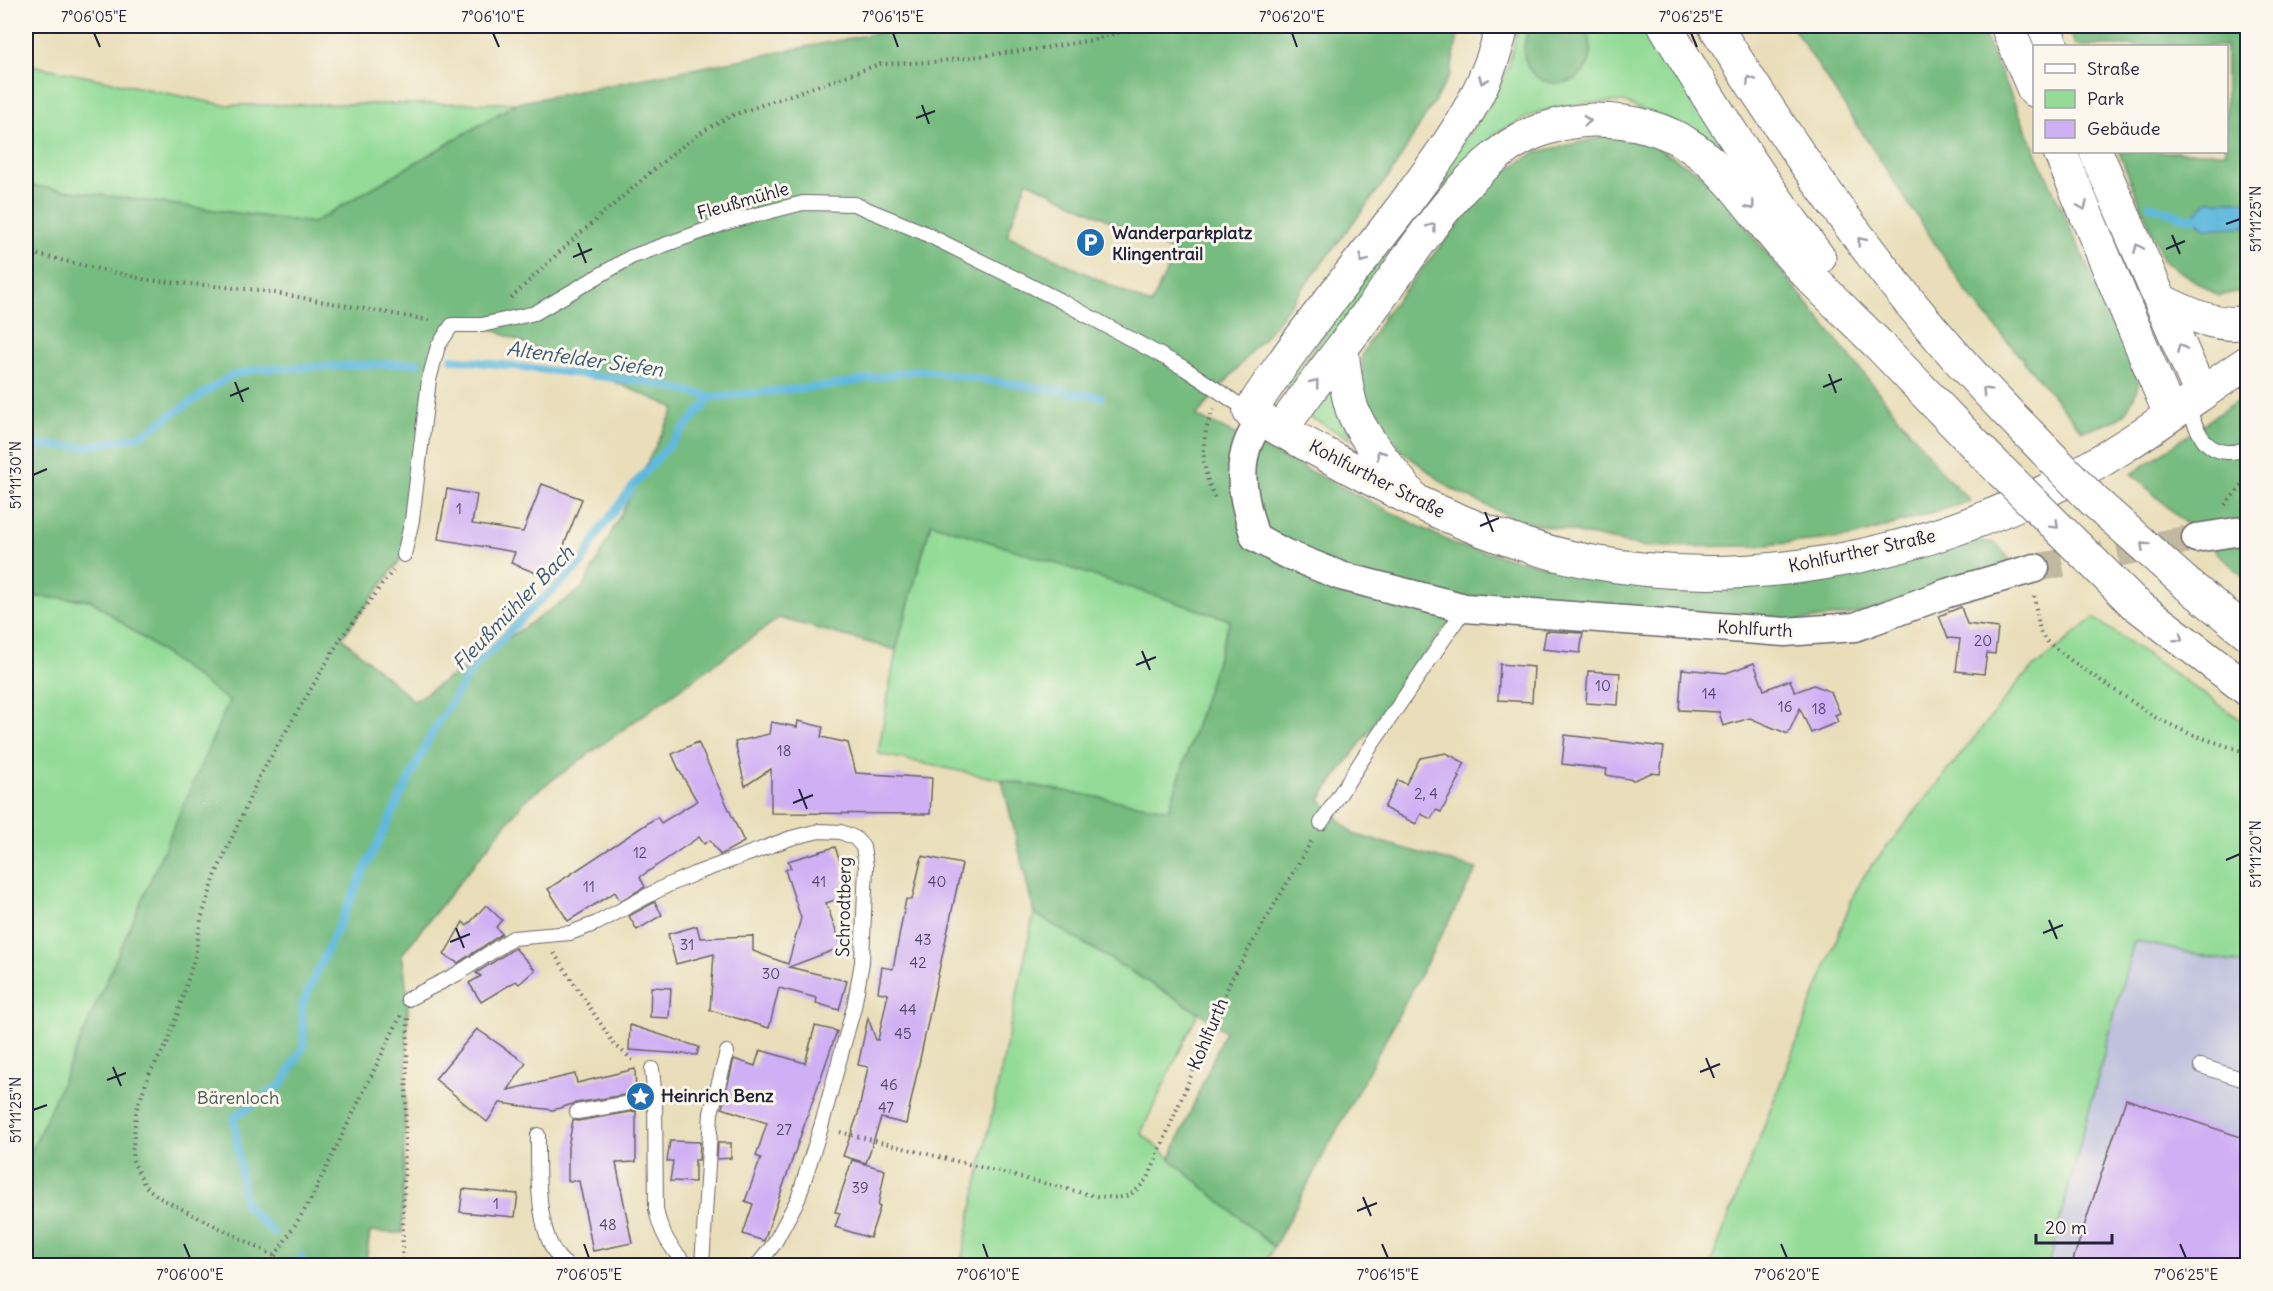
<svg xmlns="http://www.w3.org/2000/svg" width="2273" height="1291" viewBox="0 0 2273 1291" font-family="Delius,sans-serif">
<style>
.industrial{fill:#c0c2dd}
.green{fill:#93db96;stroke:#5a7e68;stroke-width:1.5}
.forest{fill:#76bb7f;stroke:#4c6e5d;stroke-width:1.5;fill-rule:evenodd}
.water{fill:#60b9dd;stroke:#416e8c;stroke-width:1.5}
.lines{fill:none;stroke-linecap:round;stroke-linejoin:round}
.stream{stroke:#60b9dd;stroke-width:8}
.building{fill:#d0b0f4}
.minor-tunnel{stroke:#c1b8a0;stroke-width:28;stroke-dasharray:28 14;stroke-linecap:butt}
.service-casing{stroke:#686467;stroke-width:16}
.minor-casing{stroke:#686467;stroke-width:31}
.primary-casing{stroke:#686467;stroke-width:35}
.trunk-casing{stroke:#686467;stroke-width:35}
.path{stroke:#686467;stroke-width:4;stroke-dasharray:1.5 4.5;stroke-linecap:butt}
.service{stroke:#fff;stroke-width:14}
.minor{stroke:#fff;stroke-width:28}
.primary{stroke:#fff;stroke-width:33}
.trunk{stroke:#fff;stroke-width:33}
.trunk-bridge-casing{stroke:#686467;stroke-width:35;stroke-linecap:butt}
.trunk-bridge{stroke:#fff;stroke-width:33}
.oneway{stroke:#9c9ca7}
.ticks{fill:none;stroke:#22223b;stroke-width:2}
.labels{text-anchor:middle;stroke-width:6;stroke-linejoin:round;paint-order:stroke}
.number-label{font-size:15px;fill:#4e4669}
.street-label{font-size:18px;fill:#22223b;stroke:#fbf7ec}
.poi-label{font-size:18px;font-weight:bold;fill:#22223b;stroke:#fbf7ec;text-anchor:start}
.park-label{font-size:18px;fill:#445a56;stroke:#fbf7ec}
.water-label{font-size:20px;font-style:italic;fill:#385774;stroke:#fbf7ec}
.neatline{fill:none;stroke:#22223b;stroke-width:2}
.ticks-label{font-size:15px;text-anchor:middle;fill:#22223b}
</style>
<rect width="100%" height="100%" fill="#fbf7ec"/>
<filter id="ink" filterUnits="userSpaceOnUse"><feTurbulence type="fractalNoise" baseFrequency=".0167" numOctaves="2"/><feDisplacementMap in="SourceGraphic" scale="12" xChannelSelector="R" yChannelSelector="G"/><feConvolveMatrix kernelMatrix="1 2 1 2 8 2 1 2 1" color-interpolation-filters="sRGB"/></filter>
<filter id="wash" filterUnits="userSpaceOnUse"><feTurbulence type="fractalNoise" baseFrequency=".008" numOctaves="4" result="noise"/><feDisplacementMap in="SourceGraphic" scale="24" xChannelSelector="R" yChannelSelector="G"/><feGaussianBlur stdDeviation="1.35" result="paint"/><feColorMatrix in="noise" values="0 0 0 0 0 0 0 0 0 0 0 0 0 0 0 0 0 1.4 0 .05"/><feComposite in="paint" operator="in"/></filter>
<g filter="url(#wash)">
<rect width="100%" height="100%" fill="#e9deb9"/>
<!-- industrial -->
<polygon class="industrial" points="2134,940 2247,965 2247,1265 2048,1266"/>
<!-- green -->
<g class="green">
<polygon points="1518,26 1659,26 1747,183 1677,124 1623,102 1588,103 1540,111 1498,132 1452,176 1293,394 1286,387 1488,107 1509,65"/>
<polygon points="26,64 224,105 517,103 313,223 26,185"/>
<polygon points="1329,387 1351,439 1306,415"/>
<polygon points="931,522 1230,620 1169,810 1002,780 878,754 896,650"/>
<polygon points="26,596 91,600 229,701 526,799 402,954 408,999 402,1233 370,1232 365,1265 26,1265"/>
<polygon points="2094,618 2247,724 2247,965 2134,941 2048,1265 1710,1265 1854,894 1865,874 2023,677"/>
<polygon points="1034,913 1198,1012 1141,1133 1274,1247 1264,1265 960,1266"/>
</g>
<!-- forest -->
<g class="forest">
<path d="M926,26H1460L1450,75L1392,172L1273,327L1196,416L1254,443L1456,545L1582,575L1719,588L1786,585L1829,579L1879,569L1977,541L1995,543L2015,565L1861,613L1784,623L1477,596L1440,633L1320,799L1353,834L1477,869L1274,1247L1170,1159L1225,1031L1198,1012L1034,913L1002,780L1169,810L1230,620L931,523L896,650L779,618L526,799L402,954L408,999L402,1233L370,1232L365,1265L26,1266V1164L229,701L91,600L26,596V185L313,223L517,103L882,32ZM1027,181L1175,252L1151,305L1007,235ZM452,325H482L675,408L583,588L414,701L342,638L404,555L438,346Z"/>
<path d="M1531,26H1584C1599,49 1590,83 1557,83C1525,83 1516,49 1531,26Z"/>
<path d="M1792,26H1980L2034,147V152H2036L2139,381C2129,420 2118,421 2082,431L1968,294Z"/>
<polygon points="2067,26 2247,26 2247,290 2218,296 2164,261 2119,152 2226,152 2226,46 2076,46"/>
<polygon points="1607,136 1653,145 1706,177 1948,479 1971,501 1852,537 1755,546 1645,547 1517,520 1452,489 1403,452 1377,425 1362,392 1362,355 1385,314 1497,177 1534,153"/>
<polygon points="2247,394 2247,580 2132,474"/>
</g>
<!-- water -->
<polygon class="water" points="2207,201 2247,201 2247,226 2207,229 2200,224 2196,214"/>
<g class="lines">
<!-- stream -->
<g class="stream">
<polyline points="2150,205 2186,218 2206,217"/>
<polyline points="452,359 648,382 712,397"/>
<polyline points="26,445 86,447 140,436 230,376 257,369 418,363"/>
<polyline points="273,1233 244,1203 234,1118 282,1084 304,1045 302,1005 360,879 432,733 470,672 529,611 581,564 598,533 633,486 712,397 829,386 918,370 1101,397"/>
<polyline points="300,1266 301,1257"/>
</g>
</g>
<g id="blocks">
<!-- building -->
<g class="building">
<polygon points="542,484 582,499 551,579 511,563 515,552 438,539 447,489 477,495 472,524 523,532"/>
<polygon points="1961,607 1967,624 1998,628 1995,654 1987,653 1984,674 1956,671 1960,639 1948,638 1939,616"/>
<polygon points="1546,631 1583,633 1580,653 1543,649"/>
<polygon points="1754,663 1764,690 1790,680 1795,692 1814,685 1831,692 1840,713 1835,715 1838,722 1811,733 1800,708 1788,734 1750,718 1723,726 1719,712 1679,710 1682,669 1726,673"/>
<polygon points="1500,664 1534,667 1532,702 1498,700"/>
<polygon points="1588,671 1620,673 1618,705 1586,703"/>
<polygon points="798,721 823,727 821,737 848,743 856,773 932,778 930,814 771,813 771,769 745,786 735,742 769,734 771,722 797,727"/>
<polygon points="1565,735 1664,747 1660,774 1651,773 1634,780 1606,775 1607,769 1562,764"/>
<polygon points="698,742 744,842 720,855 710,840 704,844 699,837 640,877 645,887 620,901 615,892 568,921 548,889 657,817 661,823 697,801 680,772 672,754"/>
<polygon points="1446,753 1465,763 1458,776 1460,777 1441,812 1436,810 1431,819 1421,814 1416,824 1384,808 1398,780 1406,784 1420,758"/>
<polygon points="835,847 845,876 841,878 847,896 826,903 842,947 789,967 847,981 839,1010 816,1003 817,998 779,988 769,1028 710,1010 714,954 676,964 668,934 697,926 700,938 753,936 753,951 788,964 801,918 785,870 791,868 788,861"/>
<polygon points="922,856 962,864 906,1124 881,1118 866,1163 843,1156 858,1114 868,1067 858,1065 868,1018 876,1040 878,1040 888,994 878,992 882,967 893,969 906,899 912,900"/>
<polygon points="655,902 662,915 637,930 629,916"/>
<polygon points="486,905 502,920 496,927 502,934 458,963 444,955 463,922 467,926"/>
<polygon points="515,948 535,970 519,984 516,981 481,1002 469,983 481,976 476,973"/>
<polygon points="651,987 671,988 669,1018 650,1017"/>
<polygon points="630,1025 699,1047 697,1055 629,1050"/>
<polygon points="815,1026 837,1031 764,1241 743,1234 753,1204 745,1201 761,1158 756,1156 767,1123 722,1108 734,1059 755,1066 760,1050 805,1063"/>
<polygon points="477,1029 526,1063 508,1090 575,1074 577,1083 635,1069 636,1093 576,1103 553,1110 500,1103 487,1122 435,1079"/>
<polygon points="2126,1099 2247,1139 2247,1266 2071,1266"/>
<polygon points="636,1111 636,1162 616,1163 632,1243 593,1251 579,1181 568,1181 568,1147 573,1120 578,1121"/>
<polygon points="670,1141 700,1142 699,1160 695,1160 695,1182 670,1181 673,1161 667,1161"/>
<polygon points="718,1143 731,1143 731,1158 717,1159"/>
<polygon points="852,1160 885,1170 878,1206 880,1207 870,1238 835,1227 840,1213 835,1212"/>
<polygon points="463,1189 518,1194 515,1217 460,1212"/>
</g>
</g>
</g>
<g filter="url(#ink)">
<use href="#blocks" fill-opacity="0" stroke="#686467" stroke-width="1.5"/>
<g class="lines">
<!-- minor-tunnel -->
<polyline class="minor-tunnel" points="2035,568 2196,538"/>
<defs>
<g id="service">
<path d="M2186,404C2200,435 2207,463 2248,448"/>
<polyline points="404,555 412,520 429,380 438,346 452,325 482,325 535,313 631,257 728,222 803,203 854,204 922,232 1061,301 1184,368 1250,412"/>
<polyline points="1321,823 1373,743 1465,608"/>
<polyline points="408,999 457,974 513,938 570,933 597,923 666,886 694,874 791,838 819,831 841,832 855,838 863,847 866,866 862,962 854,1007 821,1127 798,1199 774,1244 757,1266"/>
<polyline points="2201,1066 2248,1081"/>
<polyline points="652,1069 655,1099"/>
<path d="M577,1112L655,1099L656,1209C660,1232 671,1250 688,1266"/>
<path d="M538,1135C538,1170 535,1245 568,1266"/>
<polyline points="702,1266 711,1113 727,1052"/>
</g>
<g id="minor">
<path d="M1262,420C1232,455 1242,497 1255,537L1284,553L1341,576L1465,608L1785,632L1855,627L1947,593L2035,568"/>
<polyline points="2196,538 2248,530"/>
</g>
<path id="primary" d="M1250,412C1281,431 1313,448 1345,465C1421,506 1502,544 1587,561C1742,591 1905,560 2046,491C2117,456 2182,406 2248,362"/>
<g id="trunk">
<path d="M1665,26C1712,105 1763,184 1819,258"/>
<path d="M1715,26C1806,171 1905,311 2027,432"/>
<polyline points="2007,26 2034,90"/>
<polyline points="2044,26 2052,46"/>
<polyline points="2060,152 2170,414"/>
<polyline points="2096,152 2201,394"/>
<path d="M2162,301C2189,314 2217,328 2248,322"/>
<path d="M1342,350C1344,370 1346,390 1352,409C1364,441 1395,473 1415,501"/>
<path d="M1250,412C1292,345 1343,284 1391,222C1436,163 1486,100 1502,26"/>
<path d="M1281,430C1310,387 1344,346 1375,304C1414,252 1449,192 1501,152C1526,132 1561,121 1593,120C1707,119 1731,191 1797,263C1824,292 1853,319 1881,347C1915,382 1949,418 1984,454"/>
<polyline points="2188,585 2248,633"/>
<polyline points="2133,602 2248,690"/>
</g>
</defs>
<!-- service casing -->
<use href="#service" class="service-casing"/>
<!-- minor casing -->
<use href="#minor" class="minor-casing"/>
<!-- primary casing -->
<use href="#primary" class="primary-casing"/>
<!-- trunk casing -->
<use href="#trunk" class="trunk-casing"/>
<!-- path -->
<g class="path">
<polyline points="26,252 147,280 258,290 433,321"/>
<polyline points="511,298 569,243 673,153 703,131 733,115 880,64 933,62 1037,49 1093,40 1139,26"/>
<path d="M1214,409C1199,438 1201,472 1216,500"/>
<polyline points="2225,505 2248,479"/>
<polyline points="2034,596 2040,631 2045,640 2073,662 2155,717 2190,734 2248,753"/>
<polyline points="554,953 614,1044 635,1062"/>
<path d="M840,1132L1095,1196C1124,1199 1130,1200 1149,1176L1231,980L1312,840"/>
<polyline points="275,1256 309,1203 401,1015"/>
<polyline points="279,1266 275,1256 160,1198 145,1186 132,1159 136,1111 150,1072 166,1046 177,1016 195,956 201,919 216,874 259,777 341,638 394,569"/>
<polyline points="402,1266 408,1018"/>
</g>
<!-- service -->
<use href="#service" class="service"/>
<!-- minor -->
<use href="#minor" class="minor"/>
<!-- primary -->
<use href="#primary" class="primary"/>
<!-- trunk -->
<use href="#trunk" class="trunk"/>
<defs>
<g id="trunk-bridge">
<polyline points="2027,432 2094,501 2188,585"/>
<polyline points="1984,454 2133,602"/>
</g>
</defs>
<!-- trunk-bridge casing -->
<use href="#trunk-bridge" class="trunk-bridge-casing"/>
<!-- trunk-bridge -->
<use href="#trunk-bridge" class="trunk-bridge"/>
</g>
<!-- one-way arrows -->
<defs><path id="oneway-chevron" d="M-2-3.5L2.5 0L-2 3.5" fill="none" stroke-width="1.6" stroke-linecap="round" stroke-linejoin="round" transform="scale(1.5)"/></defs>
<g class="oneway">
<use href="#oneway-chevron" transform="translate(1483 80) rotate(114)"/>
<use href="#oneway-chevron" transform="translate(1750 80) rotate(-123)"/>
<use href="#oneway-chevron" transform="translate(1587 121) rotate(-3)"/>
<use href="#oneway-chevron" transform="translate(1751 206) rotate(52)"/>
<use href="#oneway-chevron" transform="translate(2083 206) rotate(67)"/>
<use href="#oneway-chevron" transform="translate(1432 227) rotate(-54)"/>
<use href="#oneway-chevron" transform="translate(1861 241) rotate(-129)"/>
<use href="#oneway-chevron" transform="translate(2138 248) rotate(-113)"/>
<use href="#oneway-chevron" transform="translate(1363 259) rotate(128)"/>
<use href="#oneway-chevron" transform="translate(2181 348) rotate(-113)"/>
<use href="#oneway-chevron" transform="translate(1315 383) rotate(-51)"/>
<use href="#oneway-chevron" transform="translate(1986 391) rotate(-133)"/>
<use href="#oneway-chevron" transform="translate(1380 454) rotate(-127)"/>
<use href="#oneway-chevron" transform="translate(2055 525) rotate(45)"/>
<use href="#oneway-chevron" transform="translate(2144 546) rotate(-138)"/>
<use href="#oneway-chevron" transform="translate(2179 638) rotate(38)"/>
</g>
</g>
<!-- ticks -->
<path class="ticks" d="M94,33L100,47M493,33L499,47M893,33L898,47M1292,33L1297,47M1691,33L1697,47M922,105L929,124M916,118L935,111M2226,224L2240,219M2172,235L2180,254M578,243L586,263M2166,249L2185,241M573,257L592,249M1829,374L1836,393M235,382L243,402M1823,387L1842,379M230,396L249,388M33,475L47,469M1485,512L1493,532M1480,526L1499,518M1142,651L1150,670M1136,665L1156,657M799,789L807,809M793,803L813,795M2226,860L2240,854M2049,920L2057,939M456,928L464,948M2043,933L2063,925M450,942L470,934M1706,1058L1714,1078M113,1067L121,1086M1700,1072L1720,1064M107,1080L126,1073M33,1110L47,1105M1363,1197L1371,1216M1357,1211L1377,1203M184,1244L190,1258M584,1244L589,1258M983,1244L988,1258M1382,1244L1388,1258M1781,1244L1787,1258M2180,1244L2186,1258"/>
<!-- icons -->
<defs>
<symbol id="parking-disc" viewBox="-11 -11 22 22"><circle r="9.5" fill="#1f6fb2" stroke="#fbf7ec"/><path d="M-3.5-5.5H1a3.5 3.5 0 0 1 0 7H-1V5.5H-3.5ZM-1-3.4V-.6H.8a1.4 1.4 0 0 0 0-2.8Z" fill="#fff"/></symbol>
<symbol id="sight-disc" viewBox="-11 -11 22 22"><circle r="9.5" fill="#1f6fb2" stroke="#fbf7ec"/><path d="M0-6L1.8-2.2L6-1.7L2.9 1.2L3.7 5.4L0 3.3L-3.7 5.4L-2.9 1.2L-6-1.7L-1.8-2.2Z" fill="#fff"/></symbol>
</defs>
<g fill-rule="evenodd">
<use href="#parking-disc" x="1074" y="226" width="33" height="33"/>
<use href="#sight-disc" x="624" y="1080" width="33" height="33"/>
</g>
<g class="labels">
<!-- number labels -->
<g class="number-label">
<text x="459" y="514">1</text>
<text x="1983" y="646">20</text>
<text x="1603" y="691">10</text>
<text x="1709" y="699">14</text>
<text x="1785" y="712">16</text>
<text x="1819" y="714">18</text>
<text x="784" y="756">18</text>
<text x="1426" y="799">2, 4</text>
<text x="640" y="858">12</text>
<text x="819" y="887">41</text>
<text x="937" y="887">40</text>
<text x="589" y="892">11</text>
<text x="923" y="945">43</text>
<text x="687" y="950">31</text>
<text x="918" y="968">42</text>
<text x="771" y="979">30</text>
<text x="908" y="1015">44</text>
<text x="903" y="1039">45</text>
<text x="889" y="1090">46</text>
<text x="886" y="1113">47</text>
<text x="784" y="1135">27</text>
<text x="860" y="1193">39</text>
<text x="496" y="1209">1</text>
<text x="608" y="1230">48</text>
</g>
<!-- street labels -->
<g class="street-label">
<text transform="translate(743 201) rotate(-16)" y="6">Fleußmühle</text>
<text transform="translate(1377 479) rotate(27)" y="6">Kohlfurther Straße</text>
<text transform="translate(1862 551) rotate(-12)" y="6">Kohlfurther Straße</text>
<text transform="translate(1755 629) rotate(3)" y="6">Kohlfurth</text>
<text transform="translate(844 907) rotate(-89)" y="6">Schrodtberg</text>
<text transform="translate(1208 1034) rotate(-67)" y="6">Kohlfurth</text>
</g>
<!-- poi labels -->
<g class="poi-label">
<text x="1112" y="239">Wanderparkplatz<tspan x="1112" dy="21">Klingentrail</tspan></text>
<text x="661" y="1102">Heinrich Benz</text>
</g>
<!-- park labels -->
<g class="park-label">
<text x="238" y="1104">Bärenloch</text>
</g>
<!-- water labels -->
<g class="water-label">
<text transform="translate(585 359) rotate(8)" y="7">Altenfelder Siefen</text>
<text transform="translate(513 608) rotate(-46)" y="7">Fleußmühler Bach</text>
</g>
</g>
<!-- margin -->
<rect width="2273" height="1291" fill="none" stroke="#fbf7ec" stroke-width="66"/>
<!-- legend -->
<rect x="2033" y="45" width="195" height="108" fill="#fbf7ec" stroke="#a4a2a5" stroke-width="1.5"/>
<rect x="2045" y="64" width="30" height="9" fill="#ffffff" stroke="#a4a2a5" stroke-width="1.5"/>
<text x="2087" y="75" font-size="18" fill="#22223b">Straße</text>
<rect x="2045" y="90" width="30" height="18" fill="#93db96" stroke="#a4a2a5" stroke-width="1.5"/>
<text x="2087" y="105" font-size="18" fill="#22223b">Park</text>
<rect x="2045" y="120" width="30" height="18" fill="#d0b0f4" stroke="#a4a2a5" stroke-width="1.5"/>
<text x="2087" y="135" font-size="18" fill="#22223b">Gebäude</text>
<!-- scale -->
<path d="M2036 1234v9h76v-9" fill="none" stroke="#22223b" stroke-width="3"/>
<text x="2045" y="1234" font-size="18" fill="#22223b" stroke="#fbf7ec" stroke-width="4.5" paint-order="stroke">20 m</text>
<rect x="33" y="33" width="2207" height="1225" class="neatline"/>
<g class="ticks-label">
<text x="94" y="22">7°06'05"E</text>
<text x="493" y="22">7°06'10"E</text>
<text x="893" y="22">7°06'15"E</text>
<text x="1292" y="22">7°06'20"E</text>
<text x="1691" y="22">7°06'25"E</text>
<text transform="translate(2256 219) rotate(-90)" y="5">51°11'25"N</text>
<text transform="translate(16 475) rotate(-90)" y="5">51°11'30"N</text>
<text transform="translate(2256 854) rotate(-90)" y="5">51°11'20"N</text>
<text transform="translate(16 1110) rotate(-90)" y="5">51°11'25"N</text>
<text x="190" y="1280">7°06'00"E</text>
<text x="589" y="1280">7°06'05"E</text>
<text x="988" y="1280">7°06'10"E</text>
<text x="1388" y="1280">7°06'15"E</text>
<text x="1787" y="1280">7°06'20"E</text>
<text x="2186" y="1280">7°06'25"E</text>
</g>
</svg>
